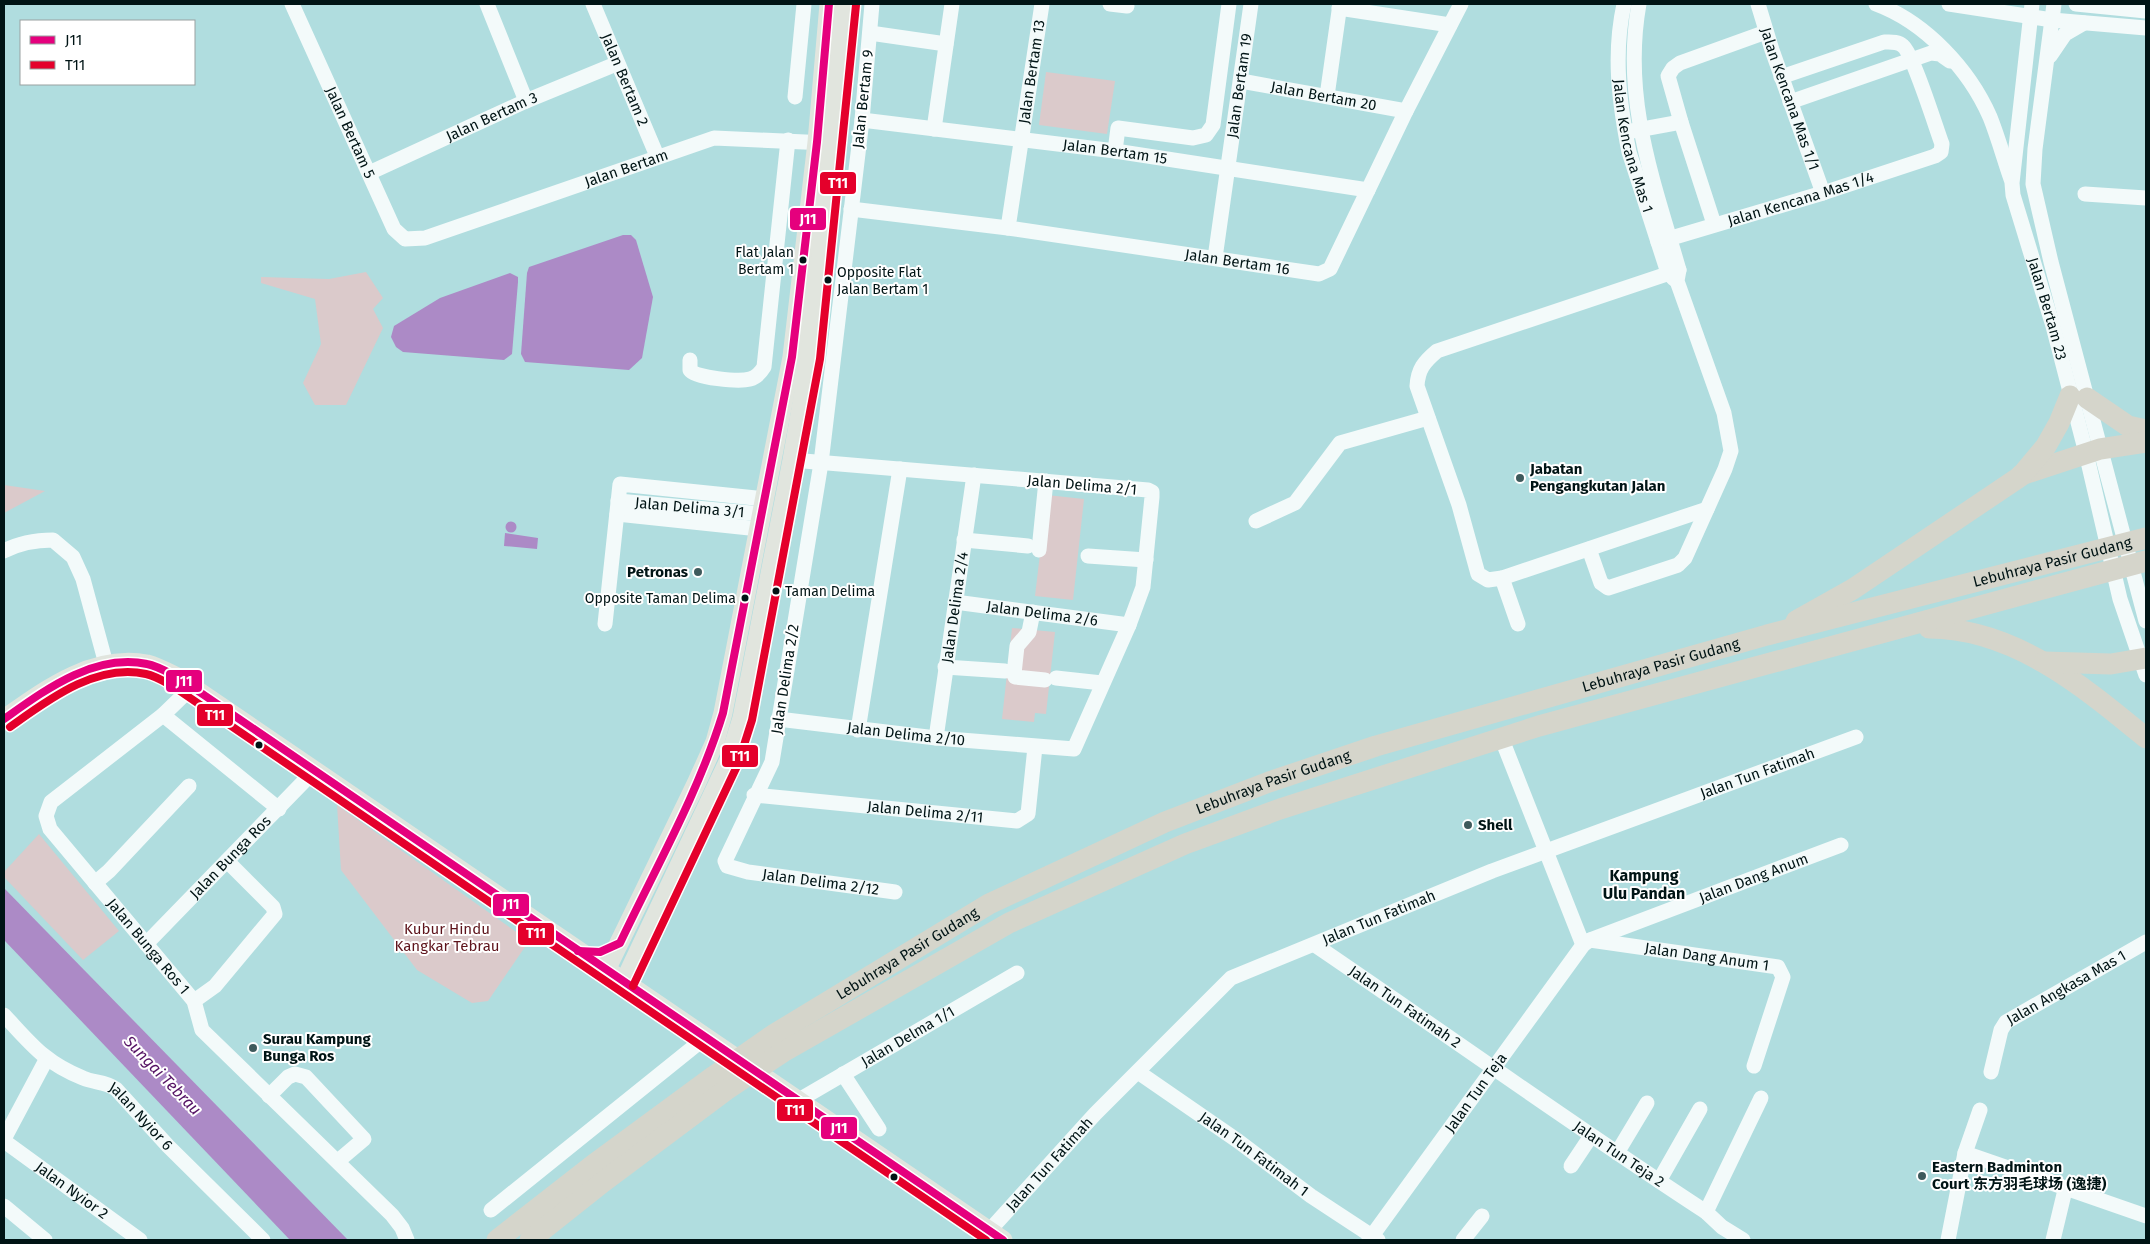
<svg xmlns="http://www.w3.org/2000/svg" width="2150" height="1244" viewBox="0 0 2150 1244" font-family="'Fira Sans','Noto Sans SC',sans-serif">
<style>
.green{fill:#dbcacb}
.water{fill:#ac8ac6}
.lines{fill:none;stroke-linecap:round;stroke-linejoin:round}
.minor{stroke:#f3fafa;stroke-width:15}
.major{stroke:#e1e5de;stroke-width:19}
.highway{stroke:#d5d5cb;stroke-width:21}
.bus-1-casing{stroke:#fff;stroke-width:11}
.bus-2-casing{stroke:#fff;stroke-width:11}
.bus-1{stroke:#e5007d;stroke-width:8}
.bus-2{stroke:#e4002b;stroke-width:8}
.bus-dot{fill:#001415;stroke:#fff;stroke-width:2}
.poi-dot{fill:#3e5a5c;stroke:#fff;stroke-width:2}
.labels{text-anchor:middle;stroke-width:4;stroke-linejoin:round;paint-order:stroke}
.bus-label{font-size:14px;fill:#001415;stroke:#fff;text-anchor:end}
.street-label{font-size:15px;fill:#001415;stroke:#fff}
.poi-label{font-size:15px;font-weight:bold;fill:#001415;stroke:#fff;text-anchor:start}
.park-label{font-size:15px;fill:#5e141c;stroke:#fff}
.neighbourhood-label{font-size:16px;font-weight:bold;fill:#001415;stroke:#fff}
.water-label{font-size:16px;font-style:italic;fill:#551364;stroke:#fff}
.line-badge{stroke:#fff;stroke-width:2}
.badge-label{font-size:14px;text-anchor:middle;font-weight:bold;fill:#fff}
</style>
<rect width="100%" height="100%" fill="#b0dddf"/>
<!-- green -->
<g class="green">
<polygon points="1046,72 1115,81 1107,134 1039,125"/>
<polygon points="366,272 383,298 373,309 383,328 346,405 315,405 303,383 321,344 315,299 261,283 261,277 329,279"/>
<polygon points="4,485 45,491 4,513"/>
<polygon points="1047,495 1084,499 1073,600 1035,596"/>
<polygon points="1012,628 1055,632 1046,714 1035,713 1034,722 1002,719"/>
<polygon points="337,805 529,941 488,1001 472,1003 417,970 341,870"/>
<polygon points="39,834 119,931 83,960 4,877 4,872"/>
</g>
<!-- water -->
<g class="water">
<polygon points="623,235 631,235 636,240 653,297 642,358 629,370 525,362 521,354 527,273 529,267"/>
<polygon points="510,273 518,277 518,282 512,354 504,360 403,352 396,347 391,337 394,326 440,298"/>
<circle cx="511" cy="527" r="5.5"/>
<polygon points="505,533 538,538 537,549 504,546"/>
<polygon points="4,888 348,1240 290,1240 4,940"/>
</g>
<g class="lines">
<!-- minor -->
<g class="minor">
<path id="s1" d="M292,4L394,229L405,239L425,238L714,138L827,143"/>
<polyline points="487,4 526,101"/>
<path id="s2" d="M593,4L657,156"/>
<path id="s3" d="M872,4L862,120L821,463L772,762L725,861L727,866L748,872L895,892"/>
<polyline points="1110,4 1127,6"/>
<path id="s4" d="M1624,4C1613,54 1619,102 1629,152L1668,273L1674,279"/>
<path id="s5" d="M1758,4L1772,50L1823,193"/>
<path d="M1876,4C1925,22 1969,69 1990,117C1998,137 2004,159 2011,179"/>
<polyline points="1949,4 2052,20 2146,28"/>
<path id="s6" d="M2032,4L2012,183L2013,195L2053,326L2086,453L2120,599L2146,675"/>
<polyline points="2054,4 2035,149 2033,184 2051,262 2146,621"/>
<polyline points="2076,4 2146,11"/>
<polyline points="1339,8 1450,25"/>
<polyline points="870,33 946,44"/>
<polyline points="2050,56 2065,34 2084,23"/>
<path id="s7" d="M1241,81L1406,111"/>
<polyline points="1327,96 1340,4"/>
<polyline points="795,97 804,4"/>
<polyline points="1790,102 1931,53 1940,54 1950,61"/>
<path id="s8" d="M862,120L1115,151L1368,190"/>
<polyline points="934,129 952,4"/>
<polyline points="1632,131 1681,122"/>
<polyline points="1115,151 1118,128 1193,138 1206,135 1213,125 1229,4"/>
<path id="s9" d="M369,173L526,101L616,64"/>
<polyline points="2085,194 2146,198"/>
<path id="s10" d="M851,209L1008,228L1319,274L1330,269L1406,111L1461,4"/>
<polyline points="1714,224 1681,122 1668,76 1673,68 1680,63 1766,32"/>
<path id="s11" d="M1008,228L1042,4"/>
<path id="s12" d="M1658,242L1823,193L1935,156L1941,152L1942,144C1936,128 1913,54 1903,46C1898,41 1890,42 1884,42L1781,77"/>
<path id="s13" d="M1215,258L1251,4"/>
<path d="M1679,270L1437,351C1424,362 1418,369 1417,386L1459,505L1478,574L1488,580L1502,578L1707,509"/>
<path d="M690,360V370C695,378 739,382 750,379C757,377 761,372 764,367L788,140"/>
<path id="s14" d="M618,501L762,514"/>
<polyline points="617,514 759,529"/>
<polyline points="1256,521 1295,503 1340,443 1428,418"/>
<polyline points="964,540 1028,546"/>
<path d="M1589,549L1601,583L1608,588L1678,565L1685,558L1725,469L1731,451L1724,413L1677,281L1679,270C1653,180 1622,99 1639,4"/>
<polyline points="1039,550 1046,481"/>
<path d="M4,551C19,543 36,540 53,540L73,557L83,579L106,664"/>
<polyline points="1088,556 1146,560"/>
<polyline points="1502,578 1518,624"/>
<path id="s15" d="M955,602L1129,625"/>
<polyline points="1033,612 1029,632 1017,646 1014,674 1015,677 1045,680"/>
<polyline points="605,624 620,484 765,499"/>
<polyline points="945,667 1005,671"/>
<polyline points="1056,678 1102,683"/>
<path id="s16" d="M193,686L163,715L51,802L46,816L50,829L194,1001L202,1030L392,1215L402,1228L407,1240"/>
<polyline points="163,715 279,809"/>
<path id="s17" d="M778,719L936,738L1074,749L1129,625L1143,587L1152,497V492L1148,490L792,460"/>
<polyline points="858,730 900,469"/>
<polyline points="1501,737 1583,945"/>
<path id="s18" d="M936,738L974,475"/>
<path id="s19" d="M754,795L1017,821L1028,814L1035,747"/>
<polyline points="95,883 109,871 189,786"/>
<path id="s20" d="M1590,940L1778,967L1783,977L1754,1066"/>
<path id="s21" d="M146,944L315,770"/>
<path id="s22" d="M1315,945C1446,1034 1574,1126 1706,1212L1722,1227L1743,1240"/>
<polyline points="194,1001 215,986 275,914 273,907 227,861"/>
<path id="s23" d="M4,1015C31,1044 45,1063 83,1078C94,1083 105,1081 116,1089L168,1146L263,1240"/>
<path id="s24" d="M1138,1072L1238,1141L1311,1196L1378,1240"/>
<path id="s25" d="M1991,1072L2001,1030L2006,1022L2146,942"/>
<polyline points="843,1074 879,1129"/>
<polyline points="269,1096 288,1077 295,1074 306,1077 364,1139 338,1161"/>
<path id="s26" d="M799,1100L1017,973"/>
<polyline points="4,1139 46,1060"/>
<path id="s27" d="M4,1141L140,1240"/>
<polyline points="1617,1153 1647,1103"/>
<polyline points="1965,1153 2146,1216"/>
<polyline points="1571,1166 1591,1136"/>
<polyline points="1659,1181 1700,1109"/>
<polyline points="4,1206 45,1240"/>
<polyline points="491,1210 706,1037"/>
<polyline points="1706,1212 1761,1098"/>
<path id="s28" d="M989,1231L1095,1114L1231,978L1492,871L1856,737"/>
<path id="s29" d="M1369,1240L1583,945L1590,940L1841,845"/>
<polyline points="1463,1240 1482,1216"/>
<polyline points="1948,1240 1965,1153 1980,1110"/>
<polyline points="2053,1240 2065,1190"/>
</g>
<!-- major -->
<g class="major">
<path d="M4,719C45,690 93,654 147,664C158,667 169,673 179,678L1003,1240"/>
<polyline points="606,970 696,784 715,742 723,713 792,357 817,142 829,4"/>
<polyline points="624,982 729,760 742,718 792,460 810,357 830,175 846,4"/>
</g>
<!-- highway -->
<g class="highway">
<polyline points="2087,398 2128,426 2146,430"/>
<polyline points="2021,475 2100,449 2146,442"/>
<polyline points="1796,621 1853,589 2021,476 2046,446 2059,423 2070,396"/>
<path d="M1929,628C2014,628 2084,687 2146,738"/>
<polyline points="2044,662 2111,664 2146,658"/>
<path id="s30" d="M497,1240L593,1165L714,1076L773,1035L989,904L1165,822L1269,782L1376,746L1767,635L2146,538"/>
<polyline points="530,1240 603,1182 726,1090 783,1052 1009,923 1185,844 1280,809 1539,726 2146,561"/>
</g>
<defs>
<g id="bus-1">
<path d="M4,719C45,690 94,653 147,664C158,666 169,673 179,678L1003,1240"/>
<path d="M578,951L600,952L620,943C656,867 698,794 723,713L792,357L817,142L829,4"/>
</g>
<g id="bus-2">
<path d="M10,727C48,700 96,663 146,674C156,676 165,682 174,687L986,1240"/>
<polyline points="633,986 738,764 752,720 820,359 856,5"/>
</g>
</defs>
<!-- bus-1 casing -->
<use href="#bus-1" class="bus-1-casing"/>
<!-- bus-2 casing -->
<use href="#bus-2" class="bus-2-casing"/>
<!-- bus-1 -->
<use href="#bus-1" class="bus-1"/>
<!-- bus-2 -->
<use href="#bus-2" class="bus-2"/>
</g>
<!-- markers -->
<g class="bus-dot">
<circle cx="803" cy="260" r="4.5"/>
<circle cx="828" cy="280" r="4.5"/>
<circle cx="776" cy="591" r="4.5"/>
<circle cx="745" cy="598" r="4.5"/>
<circle cx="259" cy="745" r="4.5"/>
<circle cx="894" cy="1177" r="4.5"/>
</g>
<g class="poi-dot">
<circle cx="1520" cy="478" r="5"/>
<circle cx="698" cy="572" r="5"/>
<circle cx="1468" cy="825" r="5"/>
<circle cx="253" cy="1048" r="5"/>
<circle cx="1922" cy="1176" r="5"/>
</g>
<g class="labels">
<!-- bus labels -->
<g class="bus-label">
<text x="794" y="257">Flat Jalan<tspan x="794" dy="17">Bertam 1</tspan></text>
<text x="837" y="277" text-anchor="start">Opposite Flat<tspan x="837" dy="17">Jalan Bertam 1</tspan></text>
<text x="785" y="596" text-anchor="start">Taman Delima</text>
<text x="736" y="603">Opposite Taman Delima</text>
</g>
<!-- street labels -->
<g class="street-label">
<text dy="5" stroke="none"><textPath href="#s11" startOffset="158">Jalan Bertam 13</textPath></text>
<text dy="5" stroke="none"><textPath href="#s2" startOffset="82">Jalan Bertam 2</textPath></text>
<text dy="5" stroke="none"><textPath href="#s13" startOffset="174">Jalan Bertam 19</textPath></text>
<text dy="5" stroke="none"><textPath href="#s7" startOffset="84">Jalan Bertam 20</textPath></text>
<text transform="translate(863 99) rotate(-84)" y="5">Jalan Bertam 9</text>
<text dy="5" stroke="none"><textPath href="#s5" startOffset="100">Jalan Kencana Mas 1/1</textPath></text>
<text dy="5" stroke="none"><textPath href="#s9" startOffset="135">Jalan Bertam 3</textPath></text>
<text dy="5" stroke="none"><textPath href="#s1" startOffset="141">Jalan Bertam 5</textPath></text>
<text dy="5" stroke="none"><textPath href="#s4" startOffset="144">Jalan Kencana Mas 1</textPath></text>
<text dy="5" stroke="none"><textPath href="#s8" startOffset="255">Jalan Bertam 15</textPath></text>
<text dy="5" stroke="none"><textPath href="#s1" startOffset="495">Jalan Bertam</textPath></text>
<text dy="5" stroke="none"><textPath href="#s12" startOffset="149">Jalan Kencana Mas 1/4</textPath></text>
<text dy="5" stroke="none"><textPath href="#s10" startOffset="390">Jalan Bertam 16</textPath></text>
<text dy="5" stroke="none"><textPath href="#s6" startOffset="311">Jalan Bertam 23</textPath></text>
<text transform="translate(1082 485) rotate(5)" y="5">Jalan Delima 2/1</text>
<text dy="5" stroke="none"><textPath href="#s14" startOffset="72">Jalan Delima 3/1</textPath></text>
<text dy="5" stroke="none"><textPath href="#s30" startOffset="1716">Lebuhraya Pasir Gudang</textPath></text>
<text dy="5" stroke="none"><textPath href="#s18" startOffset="132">Jalan Delima 2/4</textPath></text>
<text dy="5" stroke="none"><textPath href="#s15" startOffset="88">Jalan Delima 2/6</textPath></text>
<text dy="5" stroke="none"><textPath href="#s30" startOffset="1311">Lebuhraya Pasir Gudang</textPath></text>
<text transform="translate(785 679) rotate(-81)" y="5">Jalan Delima 2/2</text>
<text dy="5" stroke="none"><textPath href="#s17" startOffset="129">Jalan Delima 2/10</textPath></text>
<text dy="5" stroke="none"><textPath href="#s28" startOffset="915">Jalan Tun Fatimah</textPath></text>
<text dy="5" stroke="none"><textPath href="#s30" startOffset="906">Lebuhraya Pasir Gudang</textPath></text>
<text dy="5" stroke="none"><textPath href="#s19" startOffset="172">Jalan Delima 2/11</textPath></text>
<text dy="5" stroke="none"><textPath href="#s21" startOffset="121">Jalan Bunga Ros</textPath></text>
<text dy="5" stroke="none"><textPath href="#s29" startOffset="548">Jalan Dang Anum</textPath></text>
<text dy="5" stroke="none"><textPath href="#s3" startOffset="975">Jalan Delima 2/12</textPath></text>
<text dy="5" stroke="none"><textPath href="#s28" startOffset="510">Jalan Tun Fatimah</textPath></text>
<text dy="5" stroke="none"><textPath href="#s16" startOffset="365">Jalan Bunga Ros 1</textPath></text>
<text dy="5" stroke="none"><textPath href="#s30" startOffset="501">Lebuhraya Pasir Gudang</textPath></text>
<text dy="5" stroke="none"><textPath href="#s20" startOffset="118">Jalan Dang Anum 1</textPath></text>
<text dy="5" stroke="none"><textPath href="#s25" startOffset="122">Jalan Angkasa Mas 1</textPath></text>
<text dy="5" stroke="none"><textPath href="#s22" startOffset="109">Jalan Tun Fatimah 2</textPath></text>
<text dy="5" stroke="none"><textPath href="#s26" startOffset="126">Jalan Delma 1/1</textPath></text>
<text dy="5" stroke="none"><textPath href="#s29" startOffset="182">Jalan Tun Teja</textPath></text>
<text dy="5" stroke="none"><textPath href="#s23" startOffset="174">Jalan Nyior 6</textPath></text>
<text dy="5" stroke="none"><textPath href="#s22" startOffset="369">Jalan Tun Teja 2</textPath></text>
<text dy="5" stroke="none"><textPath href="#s24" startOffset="142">Jalan Tun Fatimah 1</textPath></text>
<text dy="5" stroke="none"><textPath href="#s28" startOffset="90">Jalan Tun Fatimah</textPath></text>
<text dy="5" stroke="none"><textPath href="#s27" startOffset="84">Jalan Nyior 2</textPath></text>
</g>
<!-- poi labels -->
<g class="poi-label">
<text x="1530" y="474">Jabatan<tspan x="1530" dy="17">Pengangkutan Jalan</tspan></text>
<text x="688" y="577" text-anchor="end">Petronas</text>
<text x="1478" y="830">Shell</text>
<text x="263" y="1044">Surau Kampung<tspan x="263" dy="17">Bunga Ros</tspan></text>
<text x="1932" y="1172">Eastern Badminton<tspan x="1932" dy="17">Court 东方羽毛球场 (逸捷)</tspan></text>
</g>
<!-- park labels -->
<g class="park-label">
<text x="447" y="934">Kubur Hindu<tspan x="447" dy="17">Kangkar Tebrau</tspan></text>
</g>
<!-- neighbourhood labels -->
<g class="neighbourhood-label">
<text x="1644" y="881">Kampung<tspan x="1644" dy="18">Ulu Pandan</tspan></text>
</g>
<!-- water labels -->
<g class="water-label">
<text transform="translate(163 1075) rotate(46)" y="6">Sungai Tebrau</text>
</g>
</g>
<g class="line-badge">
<rect x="819" y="171" width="38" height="24" rx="5" fill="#e4002b"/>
<rect x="789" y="207" width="38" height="24" rx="5" fill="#e5007d"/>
<rect x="165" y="669" width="38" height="24" rx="5" fill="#e5007d"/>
<rect x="196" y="703" width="38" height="24" rx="5" fill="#e4002b"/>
<rect x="721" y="744" width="38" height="24" rx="5" fill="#e4002b"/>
<rect x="492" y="893" width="38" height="24" rx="5" fill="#e5007d"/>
<rect x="517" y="922" width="38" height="24" rx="5" fill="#e4002b"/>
<rect x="776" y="1098" width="38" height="24" rx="5" fill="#e4002b"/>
<rect x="820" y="1116" width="38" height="24" rx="5" fill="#e5007d"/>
</g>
<g class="badge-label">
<text x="838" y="188">T11</text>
<text x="808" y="224">J11</text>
<text x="184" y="686">J11</text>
<text x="215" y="720">T11</text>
<text x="740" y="761">T11</text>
<text x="511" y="909">J11</text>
<text x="536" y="938">T11</text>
<text x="795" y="1115">T11</text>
<text x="839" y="1133">J11</text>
</g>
<!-- border -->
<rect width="2150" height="1244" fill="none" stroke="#001415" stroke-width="10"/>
<!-- legend -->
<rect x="20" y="20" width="175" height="65" fill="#ffffff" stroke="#99a1a1"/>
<rect x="30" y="36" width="25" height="8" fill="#e5007d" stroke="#99a1a1"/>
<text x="65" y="45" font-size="15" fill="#001415">J11</text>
<rect x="30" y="61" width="25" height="8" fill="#e4002b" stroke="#99a1a1"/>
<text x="65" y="70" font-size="15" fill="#001415">T11</text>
</svg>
